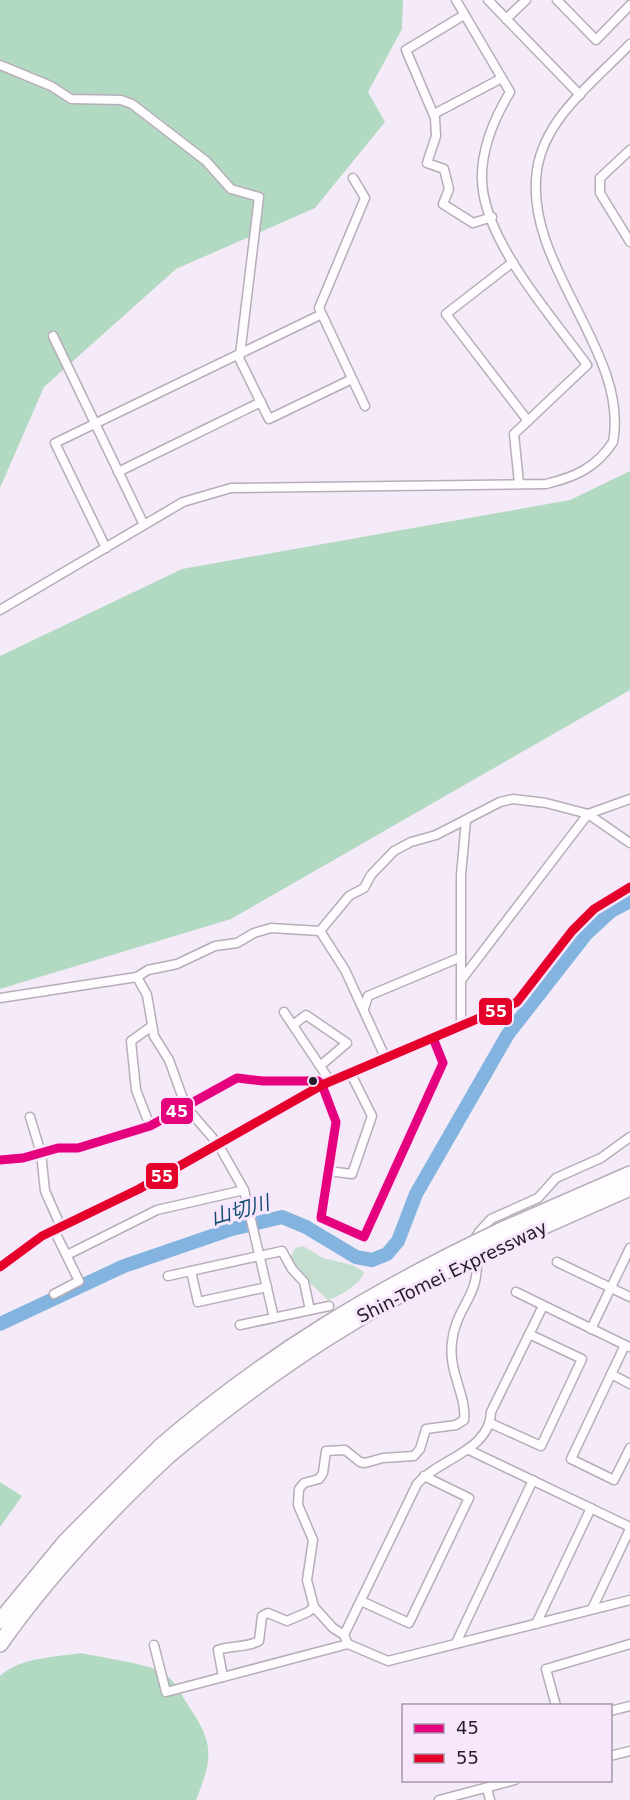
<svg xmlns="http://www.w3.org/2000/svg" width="630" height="1800" viewBox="0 0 630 1800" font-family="'DejaVu Sans','Noto Sans JP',sans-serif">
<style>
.green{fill:#c4dfd0}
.forest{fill:#b2dac3}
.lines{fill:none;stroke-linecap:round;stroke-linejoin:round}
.river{stroke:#82b4df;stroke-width:14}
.minor-casing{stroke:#b6adb8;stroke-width:11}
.motorway-casing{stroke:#b6adb8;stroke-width:18}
.minor{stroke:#fefcfe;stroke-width:8}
.motorway{stroke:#fefcfe;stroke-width:15}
.motorway-bridge-casing{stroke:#b6adb8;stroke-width:18;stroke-linecap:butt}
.motorway-bridge{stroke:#fefcfe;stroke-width:15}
.bus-1-casing{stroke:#f8e6fd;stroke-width:14}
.bus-2-casing{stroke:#f8e6fd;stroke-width:14}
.bus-1{stroke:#e5007d;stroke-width:9}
.bus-2{stroke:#e4002b;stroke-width:9}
.bus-dot{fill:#251d27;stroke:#f8e6fd;stroke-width:2}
.labels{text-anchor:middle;stroke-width:6;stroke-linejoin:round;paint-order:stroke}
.street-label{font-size:18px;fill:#251d27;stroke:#f8e6fd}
.water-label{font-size:20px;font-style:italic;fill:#154e74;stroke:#f8e6fd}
.line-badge{stroke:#f8e6fd;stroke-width:2}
.badge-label{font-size:16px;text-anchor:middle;font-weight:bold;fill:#fff}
</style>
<rect width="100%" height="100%" fill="#f5ebf8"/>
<!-- green -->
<path class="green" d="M303,1246L323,1258L352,1265L364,1272C361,1284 340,1296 328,1300L297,1271L290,1259L295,1248Z"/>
<!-- forest -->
<g class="forest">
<polygon points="0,0 403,0 402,29 368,92 385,122 315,208 176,269 44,387 0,488"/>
<polygon points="630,471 630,690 231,919 0,989 0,656 182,569 570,500"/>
<polygon points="0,1482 22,1496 0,1527"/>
<path d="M82,1653C102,1658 147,1663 163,1673C174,1679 180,1692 186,1702C214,1743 214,1755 196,1800H0V1676C20,1657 56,1657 82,1653Z"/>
</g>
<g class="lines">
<!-- river -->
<polyline class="river" points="0,1324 124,1266 232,1229 282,1217 306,1227 356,1257 372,1260 387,1254 398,1241 416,1194 508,1034 587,933 611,911 630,901"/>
<defs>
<g id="minor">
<path d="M456,0L510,92C492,122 476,160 484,197C496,254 553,318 587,365L514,434L519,483"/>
<polyline points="488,0 580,95"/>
<polyline points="557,0 596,40 630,5"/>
<polyline points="464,15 406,50 435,118 436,136 427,163 444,169 449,189 443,204 473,223 492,217"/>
<polyline points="506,19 526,0"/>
<polyline points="0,65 51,86 71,99 121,100 132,104 206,161 231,189 259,197 240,355"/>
<polyline points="434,114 502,78"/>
<polyline points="630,150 600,178 600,193 630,242"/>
<polyline points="353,178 365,198 319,308 365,406"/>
<polyline points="513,262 446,314 528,421"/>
<polyline points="53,336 144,525"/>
<polyline points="238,356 269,419 352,379"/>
<polyline points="118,472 261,402"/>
<polyline points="106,548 55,443 320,315"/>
<path d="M0,610L183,502L231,488L546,484C575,477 596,468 613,442C630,352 523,265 537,170C545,117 595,81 630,44"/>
<polyline points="320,931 349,896 364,888 371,875 394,851 411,842 436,835 500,802 513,799 546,803 588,814 630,843"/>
<polyline points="320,931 345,970 385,1057"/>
<polyline points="137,977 147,995 154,1036 169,1060 186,1107 218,1144 244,1190 274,1318"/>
<polyline points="462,979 588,814 630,799"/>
<polyline points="0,998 137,977 148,970 177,964 215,946 237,943 254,933 271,928 320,931"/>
<polyline points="364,1009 368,996 461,957"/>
<polyline points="284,1012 330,1081"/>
<polyline points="293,1025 306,1015 347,1043 320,1066"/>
<polyline points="461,1027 461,875 466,820"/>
<polyline points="30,1117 41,1153 45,1191 61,1227"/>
<polyline points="150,1126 136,1090 131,1041 152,1026"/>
<polyline points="0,1160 23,1158 58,1148 78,1148 150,1126 237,1078 263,1081 318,1081 322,1085 336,1122 321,1218 364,1237 443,1063 433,1038"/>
<polyline points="328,1171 352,1174 372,1116 350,1072"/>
<polyline points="54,1230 79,1281 54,1294"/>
<polyline points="474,1241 479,1232 491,1219 538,1198 556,1178 601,1158 630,1137"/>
<polyline points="67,1255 157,1210 244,1190"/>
<polyline points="557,1262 630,1297"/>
<polyline points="0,1267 42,1236 139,1189 322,1085 517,1002 572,931 594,909 630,887"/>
<polyline points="191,1271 198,1302 267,1287"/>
<polyline points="168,1276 282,1251 292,1269 304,1282 310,1310"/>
<polyline points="516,1292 629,1347"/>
<polyline points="240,1325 329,1306"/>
<polyline points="591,1329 630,1248"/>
<polyline points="625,1345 571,1459 614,1480 630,1448"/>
<polyline points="611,1374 630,1384"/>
<polyline points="490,1423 541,1446 582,1359 529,1334"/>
<polyline points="469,1450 630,1527"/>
<polyline points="361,1601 409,1623 469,1498 424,1476"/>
<polyline points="314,1607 333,1628 344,1635"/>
<polyline points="592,1609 630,1529"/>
<polyline points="536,1624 591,1508"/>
<polyline points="456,1643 533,1480"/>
<path d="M348,1644L344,1635L417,1484C438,1459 490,1451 491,1412L543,1306"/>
<polyline points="154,1645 166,1692 348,1644 388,1661 630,1600"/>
<path d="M223,1677L218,1650C233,1645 246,1648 259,1641L262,1616L268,1613L287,1621L308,1612L314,1607L307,1580L313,1540L298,1505L299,1489L304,1483L319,1479L323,1473L326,1451L345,1450L360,1462L365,1463L383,1458L414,1456L420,1449L426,1429L456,1425L464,1420C467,1396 448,1372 452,1342C456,1305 482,1296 476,1254"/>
<polyline points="556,1706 546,1669 630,1644"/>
<polyline points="610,1711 630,1706"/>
<polyline points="610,1756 630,1751"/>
<polyline points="487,1788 490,1800"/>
<polyline points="439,1800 515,1780"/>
</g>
<g id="motorway">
<polyline points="502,1230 630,1174"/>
<polyline points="508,1242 630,1188"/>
<polyline points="0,1621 66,1541 161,1446"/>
<path d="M0,1644C49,1574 106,1514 168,1456"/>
</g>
</defs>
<!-- minor casing -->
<use href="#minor" class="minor-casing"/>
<!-- motorway casing -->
<use href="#motorway" class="motorway-casing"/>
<!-- minor -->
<use href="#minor" class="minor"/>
<!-- motorway -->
<use href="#motorway" class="motorway"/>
<defs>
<g id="motorway-bridge">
<path d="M161,1446C268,1354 375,1290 502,1230"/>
<path d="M168,1456C274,1367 381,1297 508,1242"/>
</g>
</defs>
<!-- motorway-bridge casing -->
<use href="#motorway-bridge" class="motorway-bridge-casing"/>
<!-- motorway-bridge -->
<use href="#motorway-bridge" class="motorway-bridge"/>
<defs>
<polyline id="bus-1" points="0,1160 23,1158 58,1148 78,1148 150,1126 237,1078 263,1081 318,1081 322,1085 336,1122 321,1218 364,1237 443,1063 433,1038"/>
<polyline id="bus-2" points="0,1267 42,1236 139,1189 322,1085 517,1002 572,931 594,909 630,887"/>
</defs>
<!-- bus-1 casing -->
<use href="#bus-1" class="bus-1-casing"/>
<!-- bus-2 casing -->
<use href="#bus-2" class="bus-2-casing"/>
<!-- bus-1 -->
<use href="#bus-1" class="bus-1"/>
<!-- bus-2 -->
<use href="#bus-2" class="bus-2"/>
</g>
<!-- markers -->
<circle class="bus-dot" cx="313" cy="1081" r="5"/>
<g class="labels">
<!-- street labels -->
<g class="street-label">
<text transform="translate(452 1272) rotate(-26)" y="6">Shin-Tomei Expressway</text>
</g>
<!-- water labels -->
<g class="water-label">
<text transform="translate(240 1210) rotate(-16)" y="7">山切川</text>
</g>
</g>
<g class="line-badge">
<rect x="478" y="997" width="35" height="29" rx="6" fill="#e4002b"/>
<rect x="160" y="1097" width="34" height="28" rx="6" fill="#e5007d"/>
<rect x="145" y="1162" width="34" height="28" rx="6" fill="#e4002b"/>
</g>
<g class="badge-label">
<text x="496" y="1017">55</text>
<text x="177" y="1117">45</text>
<text x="162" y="1182">55</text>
</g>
<!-- legend -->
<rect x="402" y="1704" width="210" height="78" fill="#f8e6fd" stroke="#a496a7" stroke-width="1.5"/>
<rect x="414" y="1724" width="30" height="9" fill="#e5007d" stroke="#a496a7" stroke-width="1.5"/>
<text x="456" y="1734" font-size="18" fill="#251d27">45</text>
<rect x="414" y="1754" width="30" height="9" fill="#e4002b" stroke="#a496a7" stroke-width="1.5"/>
<text x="456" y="1764" font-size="18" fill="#251d27">55</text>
</svg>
